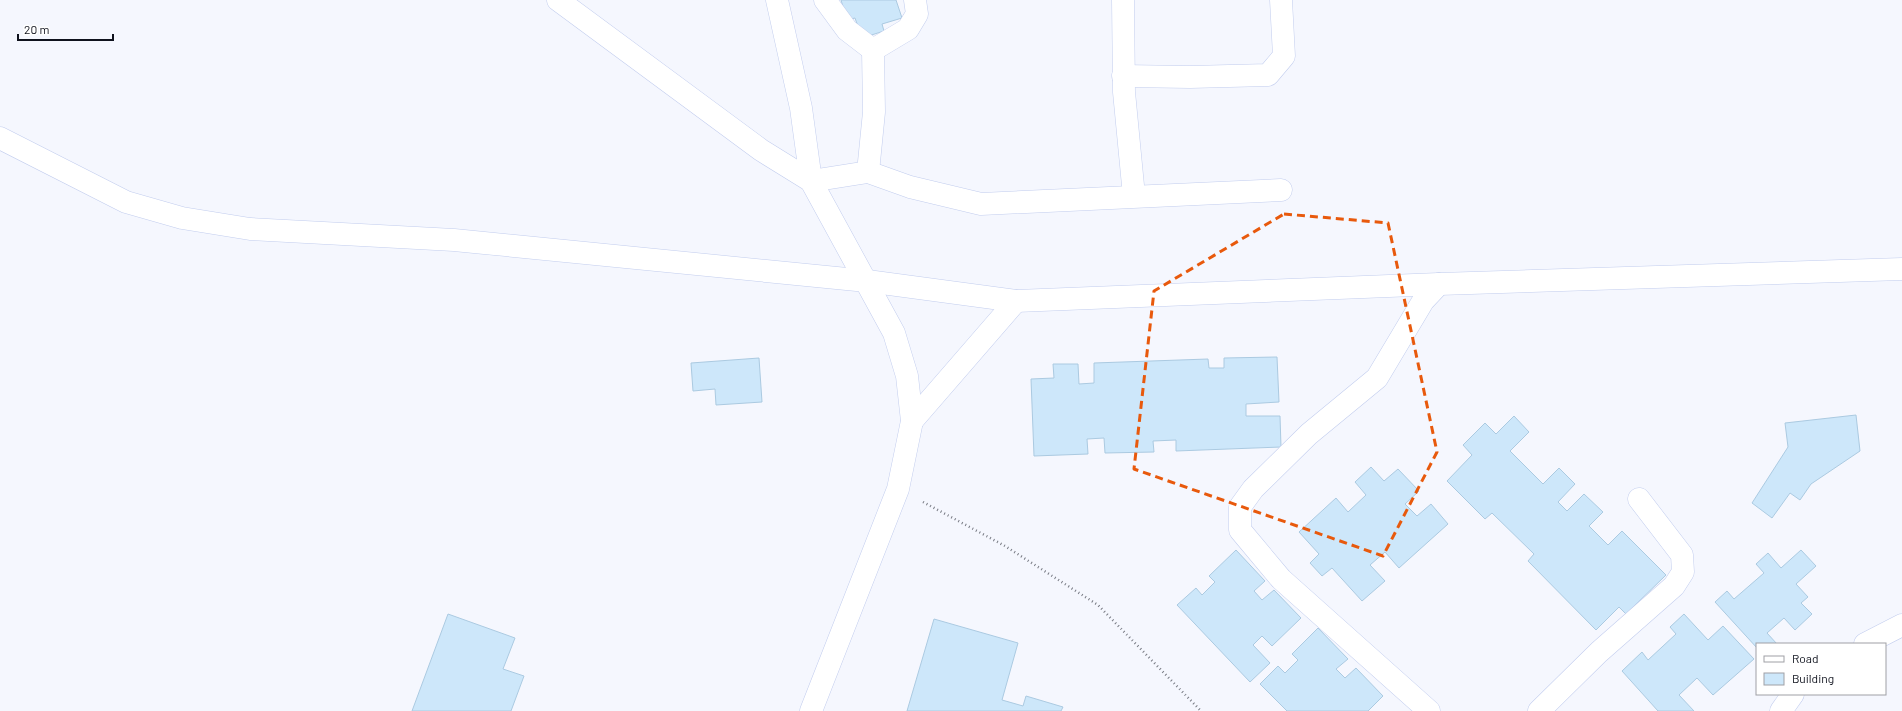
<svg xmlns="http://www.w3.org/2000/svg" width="1902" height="711" viewBox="0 0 1902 711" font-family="Barlow,sans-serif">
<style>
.building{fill:#cde7fa;stroke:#abcae1}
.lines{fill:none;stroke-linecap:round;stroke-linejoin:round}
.minor-casing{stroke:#c2cdee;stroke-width:23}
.path{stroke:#787b84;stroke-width:2.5;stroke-dasharray:1 3;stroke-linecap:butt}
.minor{stroke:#fff;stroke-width:22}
.marked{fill:none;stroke:#e8590c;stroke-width:3;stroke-dasharray:8 5;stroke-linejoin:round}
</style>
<rect width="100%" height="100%" fill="#f5f7fe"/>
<!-- building -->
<g class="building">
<polygon points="841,0 896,0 902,18 882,24 884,31 862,38 855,18 847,20"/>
<polygon points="1277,357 1279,402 1246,404 1246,416 1280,416 1281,447 1176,451 1176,440 1153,441 1154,452 1105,453 1104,438 1087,439 1088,454 1034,456 1031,379 1054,378 1053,364 1078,364 1079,384 1094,383 1094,363 1208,359 1209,368 1224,368 1224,358"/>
<polygon points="759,358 762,402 716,405 715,389 693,391 691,363"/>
<polygon points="1856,415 1860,451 1811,484 1800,500 1790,493 1772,518 1752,503 1788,447 1785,423"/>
<polygon points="1514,416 1529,432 1510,451 1543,484 1559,468 1575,484 1558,502 1567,511 1584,494 1603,512 1589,526 1608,545 1622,531 1666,575 1626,614 1619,607 1596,630 1528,561 1534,554 1492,513 1485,519 1447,481 1472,455 1463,445 1485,423 1496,434"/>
<polygon points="1371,467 1384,481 1398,469 1419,491 1405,504 1417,516 1431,504 1448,524 1399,568 1385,552 1370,565 1385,581 1362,601 1332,568 1322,576 1310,563 1319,554 1299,532 1336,498 1348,512 1366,495 1355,482"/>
<polygon points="1236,550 1265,581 1254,591 1262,600 1274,590 1301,618 1272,646 1262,636 1253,645 1270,663 1250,682 1177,605 1196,588 1202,595 1215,582 1209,576"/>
<polygon points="1801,550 1816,566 1796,584 1808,597 1801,603 1812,614 1795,630 1784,618 1767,633 1777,644 1757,644 1757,648 1715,602 1727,591 1734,599 1764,573 1756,564 1768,553 1781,568"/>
<polygon points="448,614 515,638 503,669 524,676 511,711 412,711"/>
<polygon points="1684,614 1708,640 1723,626 1754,659 1713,695 1697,678 1679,695 1694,711 1658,711 1622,671 1642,652 1648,660 1676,634 1670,627"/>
<polygon points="934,619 1018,643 1002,700 1023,706 1026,696 1063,707 1061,711 907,711"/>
<polygon points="1318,628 1348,659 1336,669 1345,678 1356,668 1383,696 1368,711 1287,711 1260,684 1278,666 1285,673 1298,660 1292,654"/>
</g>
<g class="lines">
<defs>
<g id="minor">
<polyline points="558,0 761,150 811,181 894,333 907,376 912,421 898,489 811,711"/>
<polyline points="777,0 801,108 811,181 868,172 910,187 981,204 1281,190"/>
<polyline points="825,0 847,30 873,50"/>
<polyline points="1123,0 1124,92 1134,196"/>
<polyline points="873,50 908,29 917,14 915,0"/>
<polyline points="1123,76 1190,77 1268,75 1284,56 1281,0"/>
<polyline points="0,138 126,202 182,218 250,229 454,240 867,281 1016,301 1439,284 1902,269"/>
<polyline points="868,172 874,112 873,50"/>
<polyline points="912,421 1016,301"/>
<polyline points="1865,644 1902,625"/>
<polyline points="1429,711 1281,579 1240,530 1240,507 1253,489 1309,434 1377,378 1423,301 1439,284"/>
<polyline points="1539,711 1599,652 1674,586 1683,572 1682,555 1639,499"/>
<polyline points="1781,711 1793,694"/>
</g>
</defs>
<!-- minor casing -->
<use href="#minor" class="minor-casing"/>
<!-- path -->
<polyline class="path" points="923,502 1005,546 1098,605 1201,711"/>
<!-- minor -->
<use href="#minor" class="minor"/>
</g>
<!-- marked area -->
<path class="marked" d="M1284,214L1388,223L1437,452L1383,556L1134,469L1154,291Z"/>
<!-- legend -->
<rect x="1756" y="643" width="130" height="52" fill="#ffffff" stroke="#9fa0a5"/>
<rect x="1764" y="656" width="20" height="6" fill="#ffffff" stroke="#9fa0a5"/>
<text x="1792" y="663" font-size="12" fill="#0f121d">Road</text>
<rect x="1764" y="673" width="20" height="12" fill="#cde7fa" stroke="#9fa0a5"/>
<text x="1792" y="683" font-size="12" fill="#0f121d">Building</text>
<!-- scale -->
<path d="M18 34v6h95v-6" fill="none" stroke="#0f121d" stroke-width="2"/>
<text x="24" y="34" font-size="12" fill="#0f121d" stroke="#ffffff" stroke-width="3" paint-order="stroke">20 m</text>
</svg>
